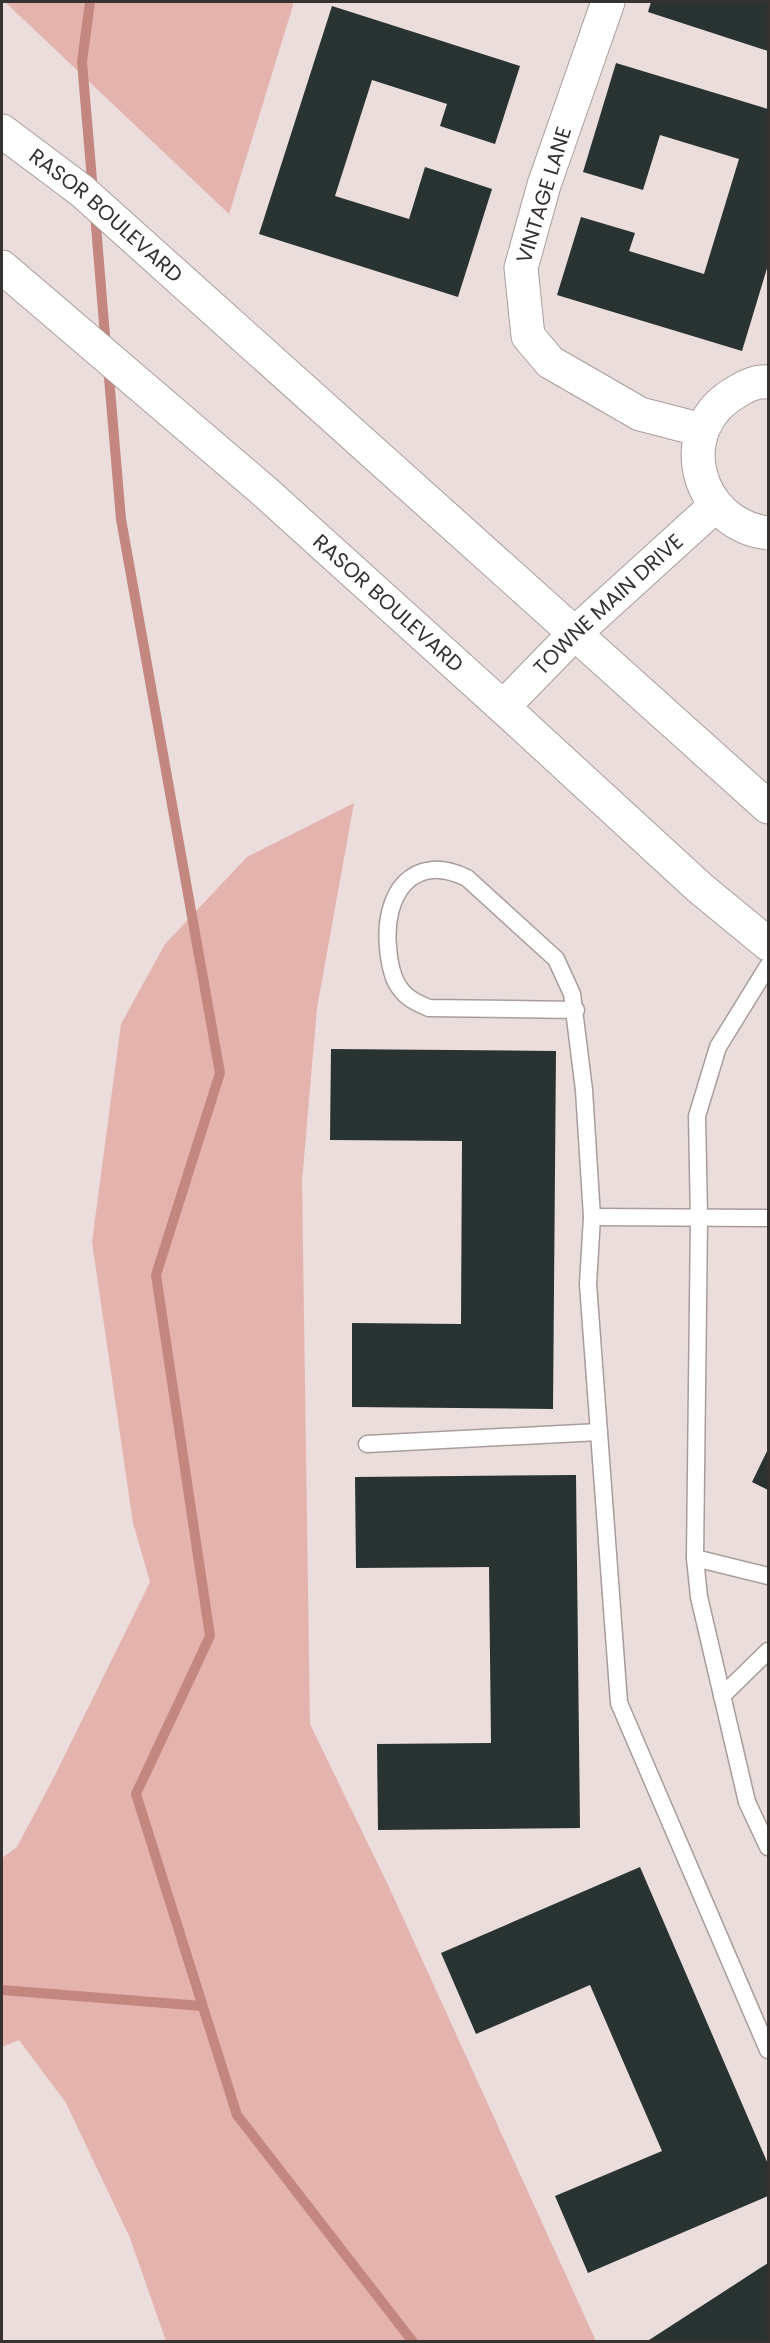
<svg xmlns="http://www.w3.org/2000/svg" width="770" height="2343" viewBox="0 0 770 2343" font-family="Poppins,sans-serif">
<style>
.green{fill:#e5b3ad}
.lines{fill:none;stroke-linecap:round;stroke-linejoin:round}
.stream{stroke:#c38780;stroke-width:10}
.building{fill:#283332}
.service-casing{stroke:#a99d9c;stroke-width:19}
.minor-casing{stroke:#a99d9c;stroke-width:35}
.secondary-casing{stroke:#a99d9c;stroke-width:35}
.service{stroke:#fff;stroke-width:16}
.minor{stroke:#fff;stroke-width:33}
.secondary{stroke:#fff;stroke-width:33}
.labels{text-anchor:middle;stroke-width:6;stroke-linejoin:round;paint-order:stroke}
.street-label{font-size:21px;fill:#373232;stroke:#fff}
</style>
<rect width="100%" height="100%" fill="#eadddc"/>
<!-- green -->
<g class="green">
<polygon points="5,2 294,2 229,214"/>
<polygon points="354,803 317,1008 302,1181 310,1724 389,1887 596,2341 166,2341 130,2238 66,2103 19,2040 2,2047 2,1858 17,1847 54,1777 150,1582 133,1523 92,1242 121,1024 165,944 247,857"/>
</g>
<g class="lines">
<!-- stream -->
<g class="stream">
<polyline points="90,2 82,62 93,192"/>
<polyline points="95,214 106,348"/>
<polyline points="108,366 121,519 220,1073 156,1275 210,1636 136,1794 237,2115 413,2342"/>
<polyline points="2,1990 202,2006"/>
</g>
</g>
<!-- building -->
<g class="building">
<polygon points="651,2 768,2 768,51 648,12"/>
<polygon points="332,6 520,66 495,144 440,126 447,104 372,80 335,196 409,219 425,167 492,189 458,297 259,234"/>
<polygon points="616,63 768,109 768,265 742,351 557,295 581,217 635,233 629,251 704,274 739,159 660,135 643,190 583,172"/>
<polygon points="331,1049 556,1051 553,1409 352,1407 352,1323 461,1324 462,1141 330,1140"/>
<polygon points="768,1449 768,1490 752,1482"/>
<polygon points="576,1475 580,1828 378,1830 377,1744 491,1743 489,1567 356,1568 355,1477"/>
<polygon points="640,1867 768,2164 768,2196 588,2273 555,2196 662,2151 590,1985 476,2034 441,1953"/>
<polygon points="768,2263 768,2342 646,2342"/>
</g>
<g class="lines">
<defs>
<g id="service">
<polyline points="768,966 718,1047 697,1116 699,1218 695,1558 699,1597 747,1802 768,1847"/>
<path d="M576,1010L429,1008C417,1003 406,998 399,987C391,976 389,959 388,947C383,895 412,851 467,878L556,959L572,994L584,1090L592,1217L588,1284L619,1703L768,2050"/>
<polyline points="592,1217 768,1218"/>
<polyline points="367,1444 599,1432"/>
<polyline points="695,1558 768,1576"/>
<polyline points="722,1696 768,1651"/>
</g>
<g id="minor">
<polyline points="608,2 544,185 521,268 528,336 550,362 640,414 702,430"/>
<path d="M768,382C758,381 746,386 738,391C670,428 695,524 768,533"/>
<path id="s1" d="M503,707L574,634L715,506"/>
</g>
<g id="secondary">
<path id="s2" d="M2,131L82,191L768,807"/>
<path id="s3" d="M2,267L264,491L503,707L700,888L768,944"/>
</g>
</defs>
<!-- service casing -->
<use href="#service" class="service-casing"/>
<!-- minor casing -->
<use href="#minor" class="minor-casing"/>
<!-- secondary casing -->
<use href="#secondary" class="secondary-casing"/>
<!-- service -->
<use href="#service" class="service"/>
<!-- minor -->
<use href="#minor" class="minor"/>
<!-- secondary -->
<use href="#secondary" class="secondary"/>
</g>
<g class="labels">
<!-- street labels -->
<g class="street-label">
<text transform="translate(544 195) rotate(-73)" y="7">VINTAGE LANE</text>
<text dy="7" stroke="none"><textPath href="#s2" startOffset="134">RASOR BOULEVARD</textPath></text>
<text dy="7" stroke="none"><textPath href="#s3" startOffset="512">RASOR BOULEVARD</textPath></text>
<text dy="7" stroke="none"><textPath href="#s1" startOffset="147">TOWNE MAIN DRIVE</textPath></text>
</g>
</g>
<!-- border -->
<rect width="770" height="2343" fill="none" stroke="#373232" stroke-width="6"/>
</svg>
